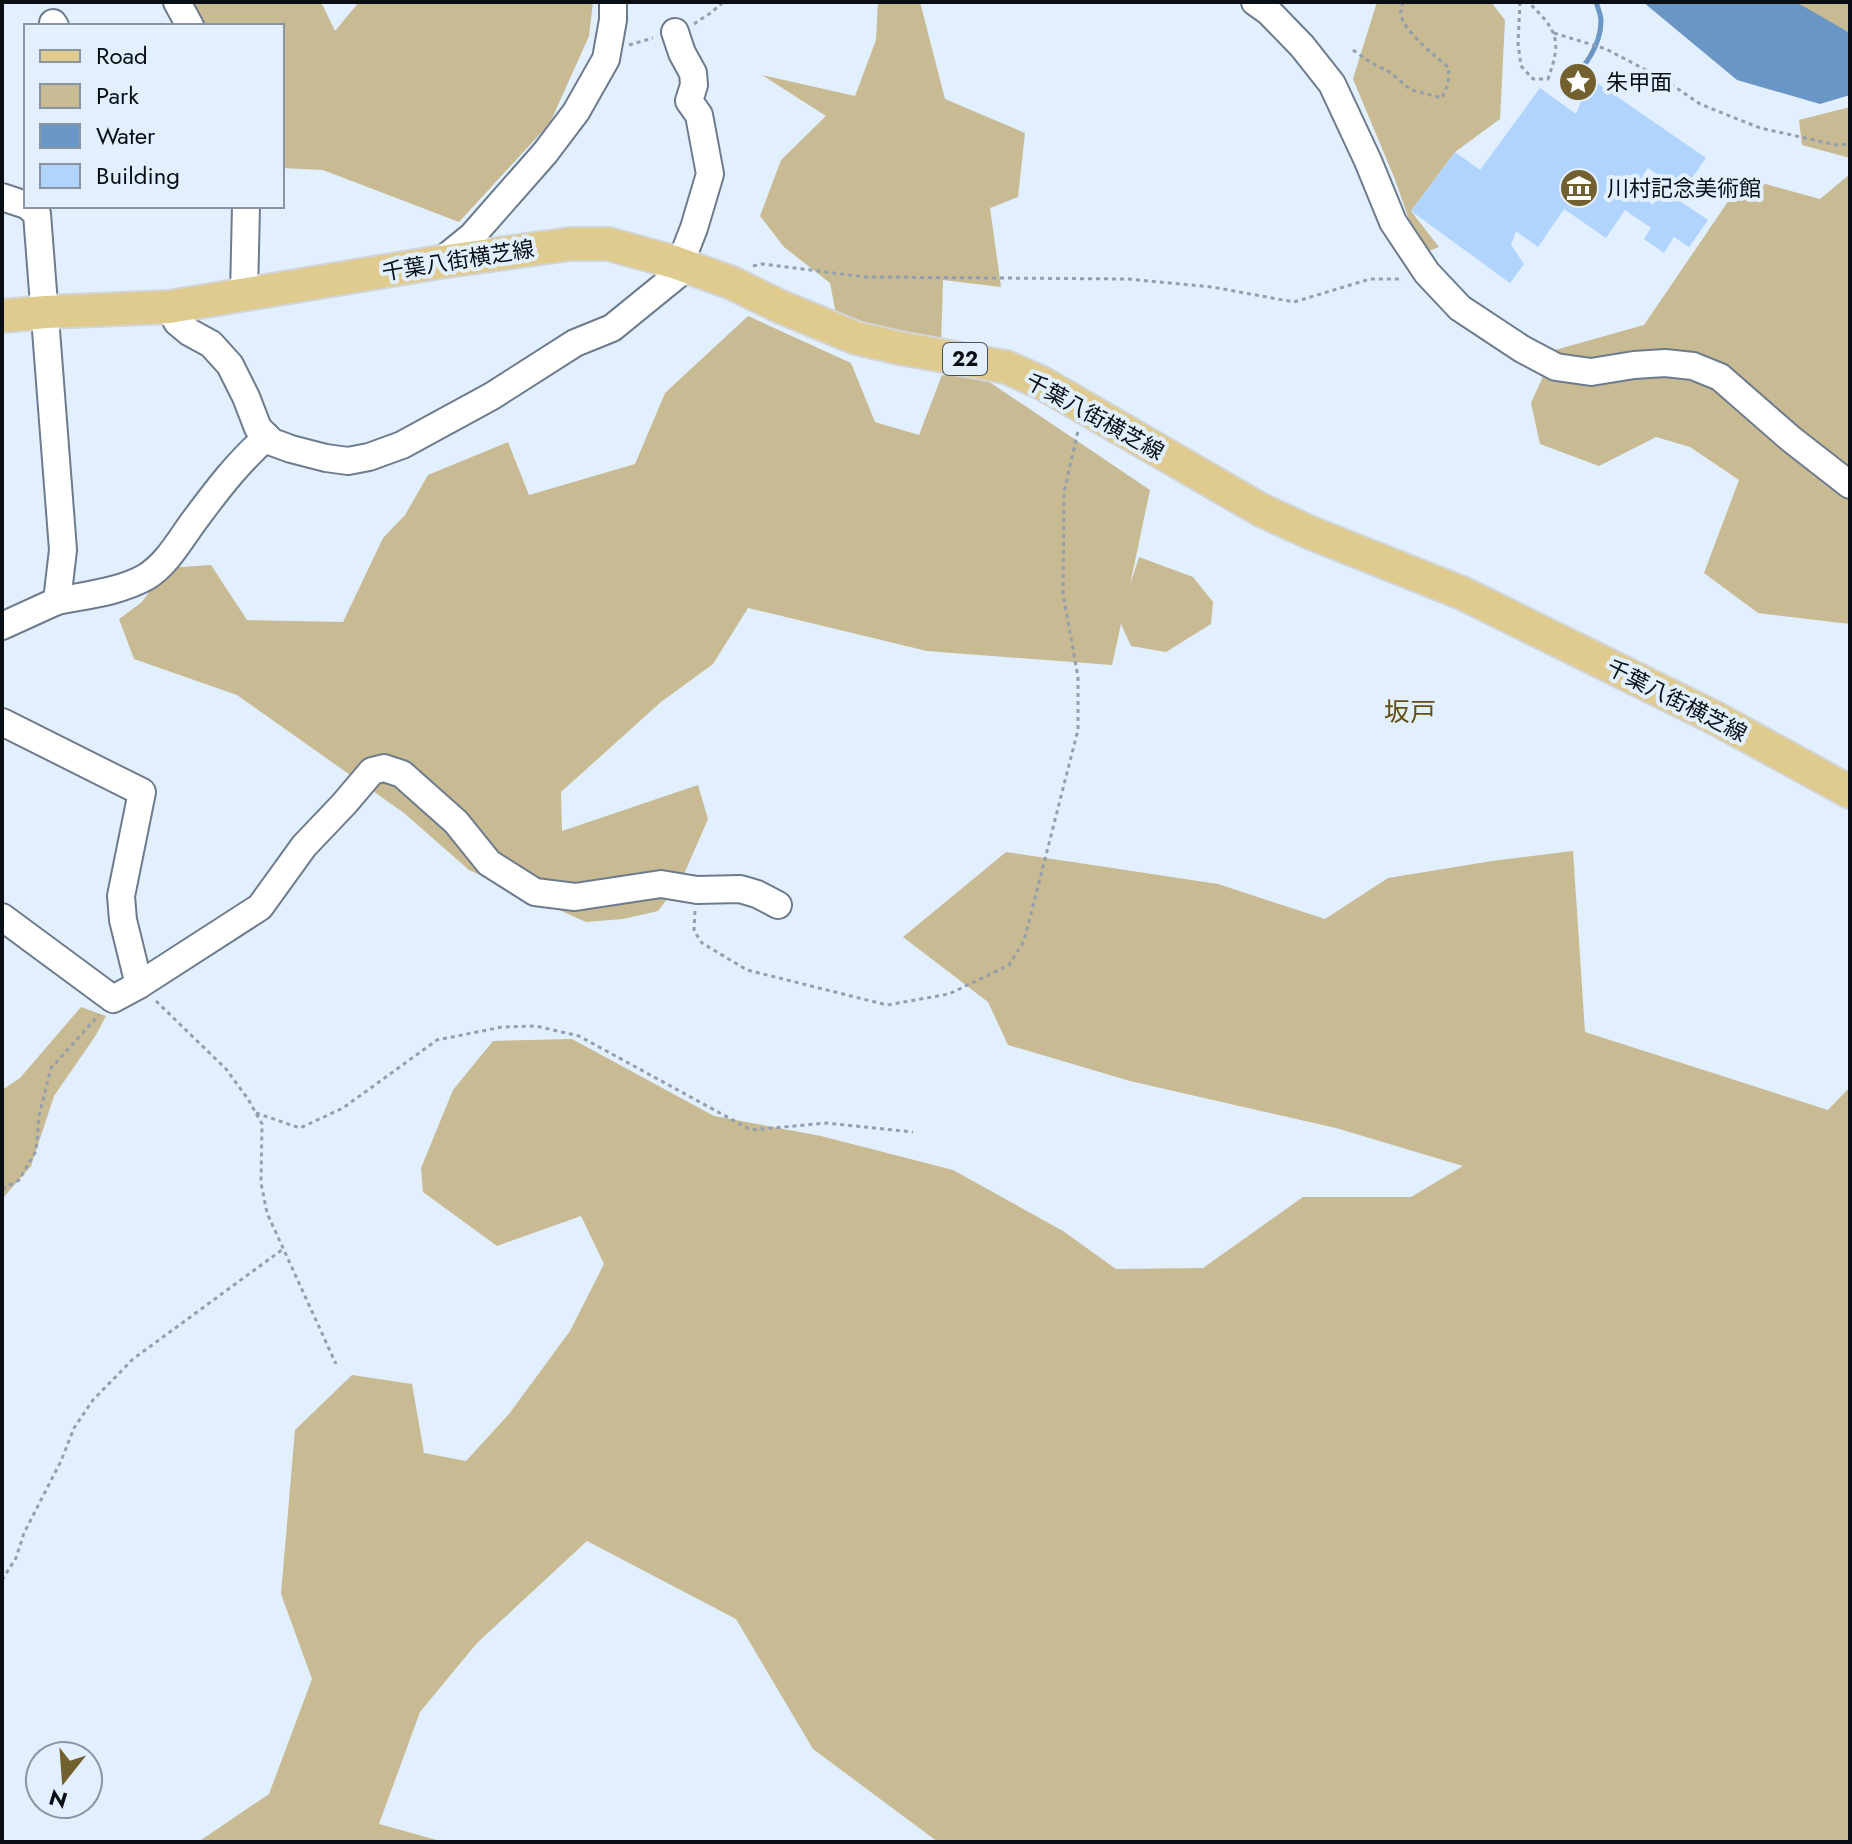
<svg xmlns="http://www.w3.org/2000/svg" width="1852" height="1844" viewBox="0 0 1852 1844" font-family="Jost,'Noto Sans JP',sans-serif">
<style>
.green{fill:#c8ba93}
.water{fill:#6a96c5}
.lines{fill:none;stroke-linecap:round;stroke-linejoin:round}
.stream{stroke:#6a96c5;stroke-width:5}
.building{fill:#b0d4fd}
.minor-casing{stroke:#6d7c8d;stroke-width:30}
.major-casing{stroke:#d3d4d5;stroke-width:36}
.path{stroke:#949fab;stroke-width:3;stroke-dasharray:4 4;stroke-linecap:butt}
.minor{stroke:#fff;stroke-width:26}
.major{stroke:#e0cb8e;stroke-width:32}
.labels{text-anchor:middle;stroke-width:8;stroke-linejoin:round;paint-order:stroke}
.shield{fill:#e1efff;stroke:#49525a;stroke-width:2}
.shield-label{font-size:20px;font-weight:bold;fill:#080e14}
.poi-label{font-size:22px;fill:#080e14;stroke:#e1efff;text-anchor:start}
.street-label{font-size:22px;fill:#080e14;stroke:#e1efff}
.quarter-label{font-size:26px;fill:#624f12;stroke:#e1efff}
</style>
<rect width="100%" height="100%" fill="#e1efff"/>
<!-- green -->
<g class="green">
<polygon points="174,2 321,2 335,31 359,2 593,2 589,36 550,123 459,222 323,170 282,168 282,26 183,26"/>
<polygon points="878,2 920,2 945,99 1025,133 1018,197 990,208 1001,287 943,280 941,347 837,319 830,283 784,247 760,216 781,160 826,116 762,75 855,96 876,40"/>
<polygon points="1377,2 1491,2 1505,20 1500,119 1455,152 1411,211 1439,247 1421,254 1394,177 1353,79"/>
<polygon points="1796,2 1850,2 1850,33 1800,6"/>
<polygon points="1850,107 1850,158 1802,145 1799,120"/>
<polygon points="1850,174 1850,624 1758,613 1704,573 1739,480 1690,447 1656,437 1599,466 1540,444 1531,403 1555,350 1644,325 1744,178 1820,199"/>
<polygon points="748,316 851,363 875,422 919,435 942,375 985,379 1150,490 1130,585 1139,557 1193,577 1213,602 1211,624 1166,652 1131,646 1121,624 1112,665 927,651 748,608 713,664 661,702 561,792 562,831 698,785 708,819 681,881 658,911 623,919 586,922 469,870 404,813 237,695 134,659 119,619 142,602 166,568 211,565 247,620 343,622 383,538 405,515 428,475 508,442 529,495 635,464 665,393"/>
<polygon points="1573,851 1585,1032 1828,1110 1850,1087 1850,1842 938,1842 813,1749 736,1619 587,1541 477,1643 420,1712 379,1824 444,1842 198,1842 269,1794 312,1679 281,1594 295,1430 352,1375 412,1384 424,1453 466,1461 509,1414 570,1331 604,1264 581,1216 497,1246 423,1192 421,1168 453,1090 493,1041 572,1039 714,1116 821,1136 953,1170 1063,1231 1116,1269 1203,1268 1303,1197 1411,1197 1463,1166 1336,1128 1130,1081 1008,1045 988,1002 903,937 1006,852 1218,884 1325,919 1388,878 1492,861"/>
<polygon points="81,1007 106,1016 96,1035 54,1096 31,1166 2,1199 2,1090 20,1078"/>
</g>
<!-- water -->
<polygon class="water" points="1643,2 1796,2 1850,33 1850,95 1820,104 1737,80"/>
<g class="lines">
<!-- stream -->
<path class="stream" d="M1564,90C1580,71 1601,49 1601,21C1601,15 1598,8 1596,2"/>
</g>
<!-- building -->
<polygon class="building" points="1590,78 1706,158 1682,192 1648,168 1633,190 1653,205 1664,190 1708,220 1689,247 1674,237 1664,253 1644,239 1651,228 1625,210 1606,238 1564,209 1538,247 1516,231 1511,245 1524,264 1510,283 1411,211 1455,152 1480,170 1540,88 1576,114"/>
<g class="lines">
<defs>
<g id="minor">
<polyline points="177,2 190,26"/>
<polyline points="1255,2 1269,12 1302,46 1332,84 1368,161 1393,222 1427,273 1460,308 1522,349 1556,367 1591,372 1634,365 1665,363 1693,366 1720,377 1791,439 1850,485"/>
<polyline points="53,23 55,26"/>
<polyline points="675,32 682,53 693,73 694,85 689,101 699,115 710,174 694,228 680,264"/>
<polyline points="2,197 26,205"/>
<polyline points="440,262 472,236 545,153 576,112 606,59 613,20 613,2"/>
<polyline points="244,295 246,206"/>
<polyline points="169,307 177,322 189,332 211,344 230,365 246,397 258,428 272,442 291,449 326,458 348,461 369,457 402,445 492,396 575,343 612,328 687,267"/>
<path d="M57,601C87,595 119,592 146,577C167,564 180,540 194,521C217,490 238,462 267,437"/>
<polyline points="2,626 57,601 63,550 37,214 28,206"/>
<polyline points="2,722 142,792 121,896 123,920 139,985"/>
<polyline points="2,917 113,999 139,985 260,907 304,846 344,804 372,771 384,768 402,774 456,822 489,863 535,892 575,897 661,884 697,890 740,889 757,894 778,905"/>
</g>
<polyline id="major" points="2,316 46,312 169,307 440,262 570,244 608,244 674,262 732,283 781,307 856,338 899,348 1006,367 1042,383 1261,510 1311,533 1462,593 1715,718 1850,792"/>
</defs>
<!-- minor casing -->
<use href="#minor" class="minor-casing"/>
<!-- major casing -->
<use href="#major" class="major-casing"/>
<!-- path -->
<g class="path">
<path d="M1520,2L1518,43L1521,66L1533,79H1548C1562,40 1558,31 1528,2"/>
<polyline points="694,24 712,12 723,2"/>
<polyline points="1554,33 1606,49 1665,80 1700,104 1760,128 1837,145 1850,144"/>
<polyline points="629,45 653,38"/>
<path d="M1353,50L1370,62L1391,73L1411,90L1442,98L1448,84L1449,68C1436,56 1405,33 1401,15C1400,10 1402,7 1403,2"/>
<polyline points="753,266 762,264 865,277 1128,279 1212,287 1294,302 1370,279 1403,279"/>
<polyline points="695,911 694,931 702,943 747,970 887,1005 949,994 1009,965 1024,941 1078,730 1078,677 1063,594 1064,492 1078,431"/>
<polyline points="156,1001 226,1069 248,1099 262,1124 261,1183 267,1213 336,1364"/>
<polyline points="256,1113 300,1128 343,1108 437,1040 502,1027 536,1026 579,1036 751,1130 826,1123 913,1132"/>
<polyline points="2,1189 19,1180 36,1151 39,1116 51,1068 99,1015"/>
<polyline points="2,1580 16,1558 24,1533 61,1461 74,1428 93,1400 133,1359 283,1249"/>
</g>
<!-- minor -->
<use href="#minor" class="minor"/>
<!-- major -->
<use href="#major" class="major"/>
</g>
<!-- icons -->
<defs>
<symbol id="sight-disc" viewBox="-11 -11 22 22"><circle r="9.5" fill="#72602e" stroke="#e1efff"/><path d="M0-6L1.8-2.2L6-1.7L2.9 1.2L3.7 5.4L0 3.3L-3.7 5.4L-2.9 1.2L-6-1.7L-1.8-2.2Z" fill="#fff"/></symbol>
<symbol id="museum-disc" viewBox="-11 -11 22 22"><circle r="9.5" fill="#72602e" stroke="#e1efff"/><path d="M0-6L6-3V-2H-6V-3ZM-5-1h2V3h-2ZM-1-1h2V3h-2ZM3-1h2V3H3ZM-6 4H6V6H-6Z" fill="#fff"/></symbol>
</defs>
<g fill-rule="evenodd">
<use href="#sight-disc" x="1556" y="60" width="44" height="44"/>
<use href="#museum-disc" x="1557" y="166" width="44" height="44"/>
</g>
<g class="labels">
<!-- shield labels -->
<rect class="shield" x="943" y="343" width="44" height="32" rx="6"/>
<g class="shield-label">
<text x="965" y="366">22</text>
</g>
<!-- poi labels -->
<g class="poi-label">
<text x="1606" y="90">朱甲面</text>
<text x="1607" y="196">川村記念美術館</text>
</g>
<!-- street labels -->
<g class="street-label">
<text transform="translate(458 260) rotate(-9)" y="8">千葉八街横芝線</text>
<text transform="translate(1095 416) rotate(29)" y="8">千葉八街横芝線</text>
<text transform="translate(1677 700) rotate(27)" y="8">千葉八街横芝線</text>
</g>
<!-- quarter labels -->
<g class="quarter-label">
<text x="1410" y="721">坂戸</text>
</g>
</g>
<!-- border -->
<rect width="1852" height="1844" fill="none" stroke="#080e14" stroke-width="8"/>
<!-- legend -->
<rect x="24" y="24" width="260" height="184" fill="#e1efff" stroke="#8a95a1" stroke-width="2"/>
<rect x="40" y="50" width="40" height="12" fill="#e0cb8e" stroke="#8a95a1" stroke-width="2"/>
<text x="96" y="64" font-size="24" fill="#080e14">Road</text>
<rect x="40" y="84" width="40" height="24" fill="#c8ba93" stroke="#8a95a1" stroke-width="2"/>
<text x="96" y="104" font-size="24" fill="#080e14">Park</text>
<rect x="40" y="124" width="40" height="24" fill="#6a96c5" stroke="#8a95a1" stroke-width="2"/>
<text x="96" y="144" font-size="24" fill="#080e14">Water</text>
<rect x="40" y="164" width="40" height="24" fill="#b0d4fd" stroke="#8a95a1" stroke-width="2"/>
<text x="96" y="184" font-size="24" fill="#080e14">Building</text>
<!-- north arrow -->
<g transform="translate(64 1780) rotate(197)"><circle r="38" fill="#e1efff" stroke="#8a95a1" stroke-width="2"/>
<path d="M0-6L14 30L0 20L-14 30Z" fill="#72602e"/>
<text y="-12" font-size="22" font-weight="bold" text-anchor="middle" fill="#080e14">N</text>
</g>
</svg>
